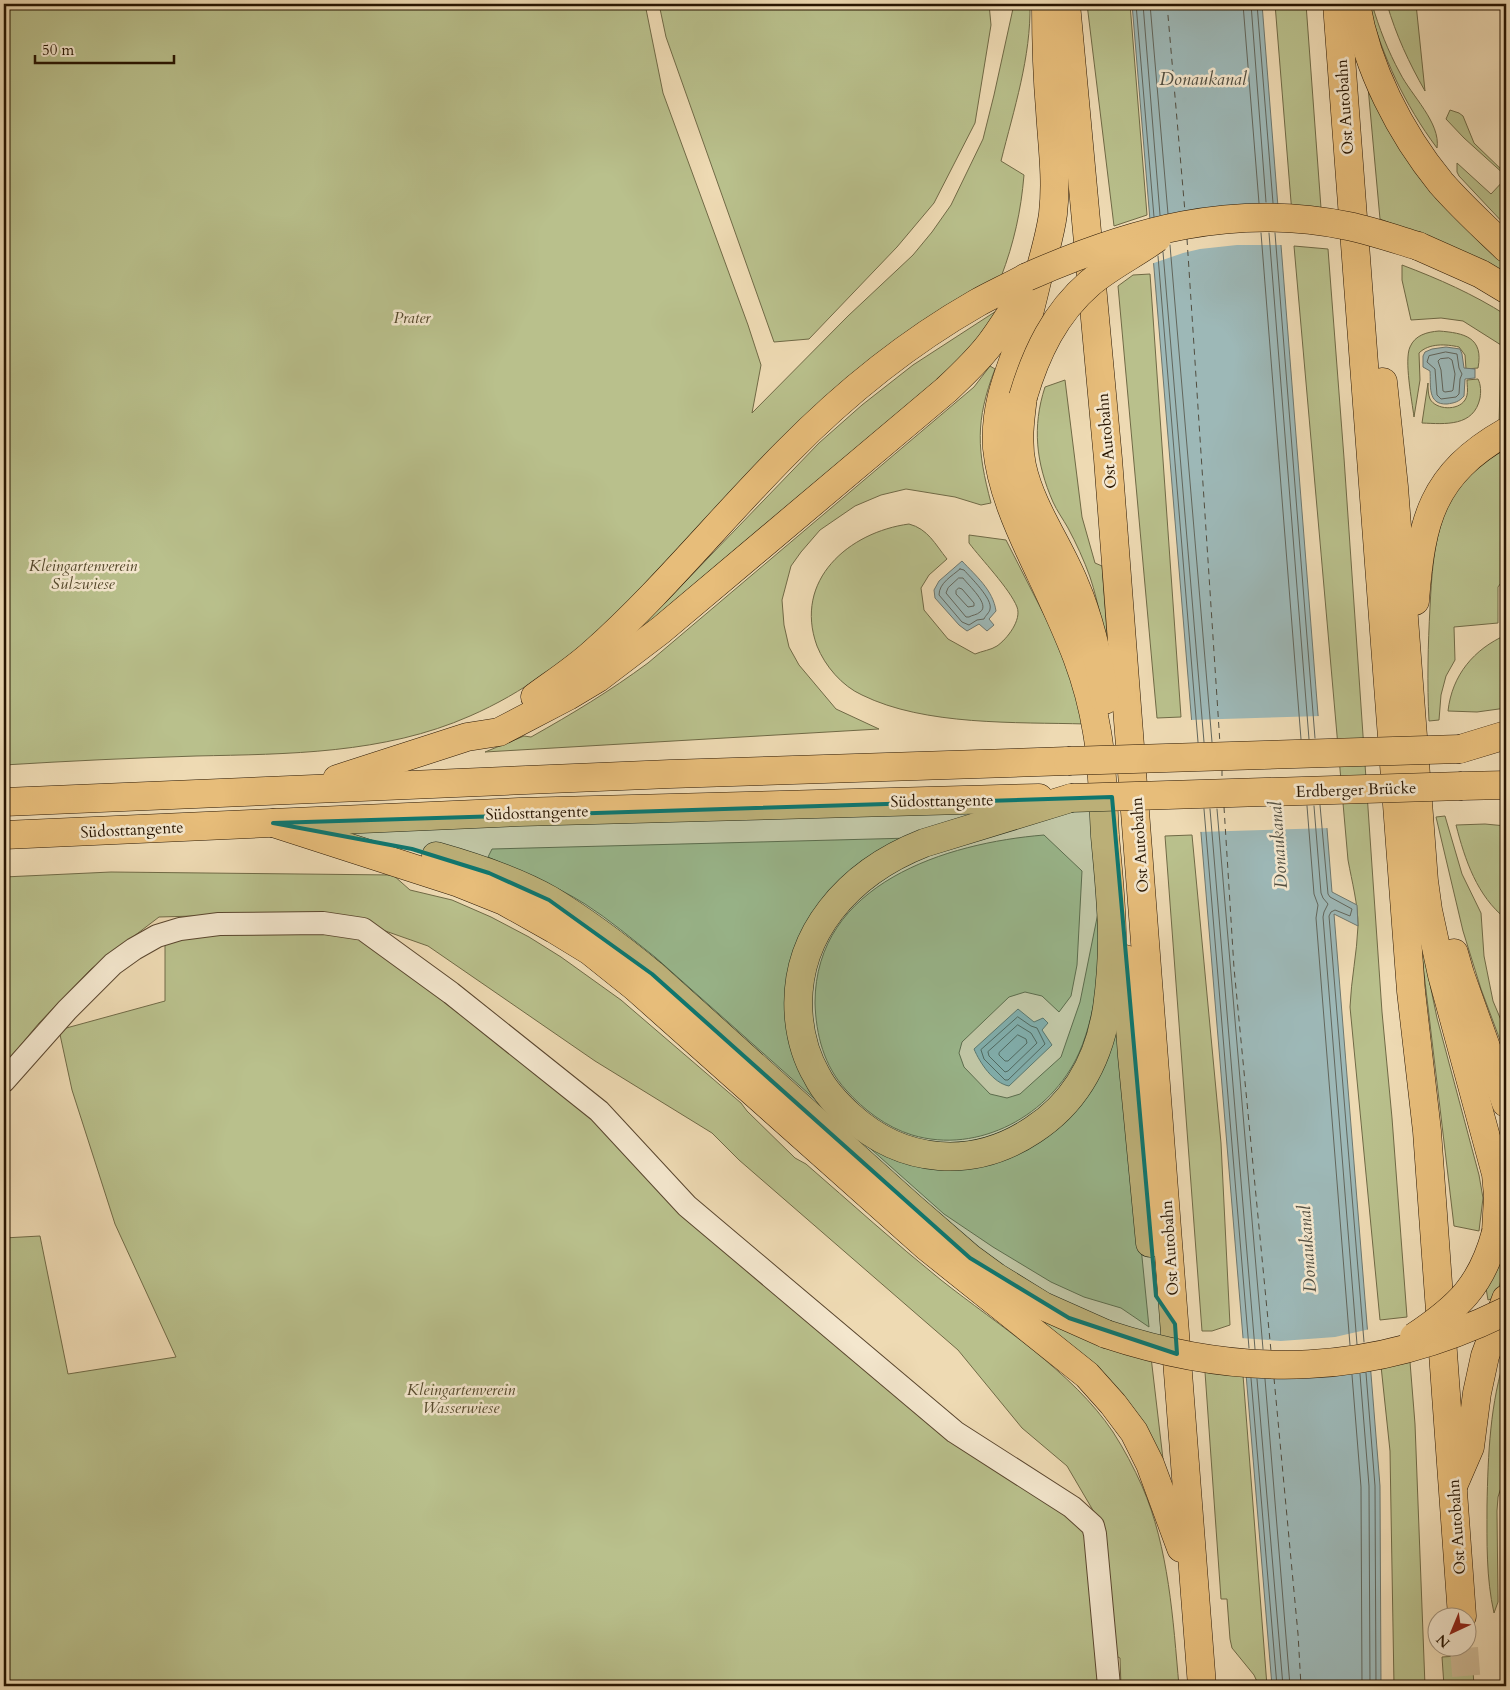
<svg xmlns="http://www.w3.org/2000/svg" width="1510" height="1690" viewBox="0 0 1510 1690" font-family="Cardo,serif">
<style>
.green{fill:#b9c08c;stroke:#706a46}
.water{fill:#9db8b7;stroke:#6e776e}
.pier{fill:#eedab3}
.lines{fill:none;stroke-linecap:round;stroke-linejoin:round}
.shore{stroke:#62665c;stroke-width:1}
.ferry{stroke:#514e41;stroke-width:1;stroke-dasharray:6 5;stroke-linecap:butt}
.highway-tunnel{stroke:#d0bc98;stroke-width:28;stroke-dasharray:28 14;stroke-linecap:butt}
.minor-casing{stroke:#5a462e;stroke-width:24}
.highway-casing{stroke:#281501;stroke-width:29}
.minor{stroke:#f4e7ce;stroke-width:22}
.highway{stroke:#e7bd7a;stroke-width:28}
.highway-bridge-casing{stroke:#281501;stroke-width:29;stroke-linecap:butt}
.highway-bridge{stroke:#e7bd7a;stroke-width:28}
.marked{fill:#0f766e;fill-opacity:0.2;stroke:#0f766e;stroke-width:4;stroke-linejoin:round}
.labels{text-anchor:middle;stroke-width:5;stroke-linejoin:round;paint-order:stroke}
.street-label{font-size:16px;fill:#281501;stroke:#f4e7ce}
.park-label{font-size:16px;font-style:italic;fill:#54482b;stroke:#f4e7ce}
.water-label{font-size:18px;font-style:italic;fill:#514e41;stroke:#f4e7ce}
</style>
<rect width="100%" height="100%" fill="#eedab3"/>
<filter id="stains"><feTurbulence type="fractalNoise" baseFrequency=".004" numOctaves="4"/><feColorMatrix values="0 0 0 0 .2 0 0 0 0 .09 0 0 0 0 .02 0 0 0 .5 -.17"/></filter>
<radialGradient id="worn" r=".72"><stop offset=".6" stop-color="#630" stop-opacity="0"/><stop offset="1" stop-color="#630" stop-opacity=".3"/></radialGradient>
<!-- green -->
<g class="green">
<path d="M4,4H645L663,93L748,325L761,365L752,413L848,316L913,255L932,232L951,205L983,139L994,95L1014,4H1030C1031,57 1014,109 1001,161L1024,175C1021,211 1014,243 1001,277L762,461L610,620C568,659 523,693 470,716C384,754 288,754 196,756C132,758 68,761 4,765Z"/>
<polygon points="659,4 989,4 991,25 975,123 934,203 897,247 809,339 774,342 666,37"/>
<polygon points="1087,4 1130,4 1147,215 1114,226"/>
<polygon points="1275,4 1306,4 1321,208 1292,214"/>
<path d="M1368,4H1372C1379,28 1388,51 1400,73C1411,95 1441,123 1437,148C1404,104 1383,57 1368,4Z"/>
<path d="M1387,4H1416L1425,91C1409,63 1396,35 1387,4Z"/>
<polygon points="1368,87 1480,237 1506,262 1506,276 1416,233 1380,219"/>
<polygon points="1450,110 1459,113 1463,116 1474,143 1506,174 1506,176 1464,138 1446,119"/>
<polygon points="1457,163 1491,194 1506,178 1506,226 1459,176 1457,172"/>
<path d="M1294,246L1328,249L1344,458L1382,1012L1392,1118L1407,1317L1380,1320L1350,1007C1351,980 1357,953 1358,926C1358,904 1352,882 1348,860Z"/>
<path d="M1402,265C1439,279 1473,294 1506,315V423L1499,426L1501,345L1463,321L1441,318L1411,320L1402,280Z"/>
<polygon points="1150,274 1181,717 1157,718 1118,286 1133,275"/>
<polygon points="1007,304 975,351 628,641 819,443 862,405 913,365"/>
<path d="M1439,331C1464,333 1484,337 1478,368L1466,369L1465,355L1459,347C1446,344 1429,343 1419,353L1420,380L1414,417C1412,401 1404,360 1410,347C1415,335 1427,332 1439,331Z"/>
<path d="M990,366L995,369C975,421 977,450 991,503L981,505L955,497L906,489L881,495L855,506L820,530L801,552L791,566L782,600L784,625L789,647L799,665L836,709L879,729L485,752L524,736L531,737C572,714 610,691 648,663L974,387Z"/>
<path d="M1478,379C1481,385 1481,392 1480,398C1474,427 1445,424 1422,423L1428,383C1428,388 1428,394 1430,399C1436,410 1458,411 1465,400C1469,394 1467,386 1467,380Z"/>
<path d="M1065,380L1082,517L1095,563L1102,566L1109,662C1104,634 1099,604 1090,577C1084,560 1076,543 1068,528C1063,519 1057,511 1053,502C1036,463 1032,427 1045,387Z"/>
<path d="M1506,449V576L1498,587V623L1454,627L1455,660L1446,676L1441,695L1439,720L1429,721C1427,683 1428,645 1430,607C1432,570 1434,529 1453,496C1466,475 1485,460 1506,449Z"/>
<path d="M909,524C928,529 935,544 947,559L929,575L921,588L924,610L948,639L975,654C982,651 991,650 997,646C1007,639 1022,620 1017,607C1010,589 981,559 969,543V535L1006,540L1064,654L1086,724C1016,722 925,726 862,695C842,686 825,666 817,646C793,580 849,532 909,524Z"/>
<path d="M1506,635V708L1477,712L1448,711C1452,675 1474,649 1506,635Z"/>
<polygon points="1445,816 1462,874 1481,913 1484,956 1493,1001 1506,1032 1506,1056 1481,989 1463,931 1436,817"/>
<path d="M1485,824L1506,826V919C1477,896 1465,860 1456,825Z"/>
<path d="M1044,835L1082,871L1077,965L1071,996L1059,1012L1042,996L1025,992L1009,997L962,1042L959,1053L964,1067L990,1094L1007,1098L1020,1094L1061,1057L1080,1002L1102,893C1102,943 1099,1008 1079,1053C1051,1115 979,1155 912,1135C886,1127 864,1110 846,1090C824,1066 816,1035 815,1003C815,883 947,843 1044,835Z"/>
<polygon points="1192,835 1221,1143 1230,1325 1212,1331 1202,1331 1165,836"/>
<path d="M911,838L852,875L789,1021L877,1146H1022L1117,1007L1149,1327L1121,1308L1084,1297L1051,1282L993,1247L944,1214L655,957C632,939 610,920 585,904C555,885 521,872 488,857L492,849Z"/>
<path d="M111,872L393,875L410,890L452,900L491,917L529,937L561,957L621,1000L741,1103L747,1111L795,1158L806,1164C851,1203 895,1243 941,1280C998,1325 1073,1372 1113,1432C1124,1449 1134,1468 1142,1486C1169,1548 1173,1620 1179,1686H1121L1120,1658L1114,1655L1101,1524L1067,1466L1022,1428L958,1350L739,1160L712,1133L595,1061L428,946L374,927L230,915L159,917L91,969L39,1023L4,1065V877Z"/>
<polygon points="1419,931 1437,1018 1479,1175 1483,1198 1479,1231 1454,1226"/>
<polygon points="206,932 352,932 450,1001 592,1119 677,1209 1091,1528 1104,1686 4,1686 4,1238 40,1236 68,1374 176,1357 115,1224 72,1090 59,1030 165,1001 165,943"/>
<polygon points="1506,1236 1506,1258 1497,1297 1488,1300 1486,1288"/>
<polygon points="996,1289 1151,1357 1163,1459 1148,1439"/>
<path d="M1506,1354V1472L1498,1497L1497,1511L1498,1602L1494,1613C1486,1577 1487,1543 1487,1506C1488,1454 1490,1403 1506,1354Z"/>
<polygon points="1410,1362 1415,1424 1425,1686 1394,1686 1390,1451 1381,1366"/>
<polygon points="1205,1372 1243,1375 1267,1686 1259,1686 1254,1675 1232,1648 1230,1639 1227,1599 1221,1599"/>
<polygon points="1472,1655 1474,1686 1444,1686 1442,1657"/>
</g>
<!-- water -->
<g class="water">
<polygon points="1132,4 1262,4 1332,892 1357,905 1358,926 1334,914 1380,1486 1381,1686 1272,1686"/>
<path d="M1446,347L1460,349L1462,354L1464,368L1475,369V378L1465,379L1464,396C1459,402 1454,403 1447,404C1427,405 1431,385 1430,371L1423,367V356L1425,352L1432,349Z"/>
<path d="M962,561C976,576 993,590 996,611L989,619L994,625L987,631L979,624L967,631L959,625L935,598L934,590L939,581Z"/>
<path d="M1018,1009L1034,1022L1043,1018L1048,1023L1042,1030L1052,1045L1009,1086C993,1083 980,1063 974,1049Z"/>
</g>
<!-- pier -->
<g class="pier">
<polygon points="1281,211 1284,245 1237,245 1200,249 1183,253 1151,264 1147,224"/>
<polygon points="1321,716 1330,828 1198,832 1189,720"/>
<polygon points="1370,1329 1373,1365 1243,1373 1240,1338 1281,1341 1335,1337"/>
</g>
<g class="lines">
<!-- shore -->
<g class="shore">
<polyline points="1136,4 1154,217"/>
<polyline points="1143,4 1160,215"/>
<polyline points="1150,4 1168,214"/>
<polyline points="1243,4 1259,203"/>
<polyline points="1251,4 1266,202"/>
<polyline points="1257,4 1273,203"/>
<polyline points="1261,233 1301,739"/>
<polyline points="1269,233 1309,739"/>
<polyline points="1275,233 1315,738"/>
<polyline points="1170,245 1212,742"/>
<polyline points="1163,252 1204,742"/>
<polyline points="1158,256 1198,742"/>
<polygon points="1446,352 1457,354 1459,368 1462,374 1460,379 1459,394 1456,397 1441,399 1437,395 1435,369 1427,362 1429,356"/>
<polygon points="1449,358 1452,360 1455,374 1453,390 1452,391 1445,392 1443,391 1441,370 1438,361 1440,359"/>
<path d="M960,569L964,570C970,577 993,599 990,609C990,612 985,616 984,619L977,620L969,625L962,622L939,595C939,583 952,576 960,569Z"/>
<path d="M959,578H963C968,585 991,605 980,612C977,615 972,615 969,617H966L946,593L948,588Z"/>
<polygon points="959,588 962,589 974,603 974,606 968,607 956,594 956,591"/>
<polyline points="1320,805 1328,894 1330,897 1352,909 1350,916 1335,910 1331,912 1329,916 1364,1342"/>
<polyline points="1307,806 1314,894 1318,905 1316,918 1350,1345"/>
<polyline points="1314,806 1321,893 1323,898 1328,904 1324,912 1323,917 1357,1344"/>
<polyline points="1204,809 1249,1348"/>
<polyline points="1210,809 1255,1349"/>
<polyline points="1217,809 1263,1349"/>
<polygon points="1018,1017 1031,1026 1037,1028 1045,1044 1008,1080 1005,1080 984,1059 981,1050"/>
<polygon points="1018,1025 1031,1033 1037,1043 1008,1071 1005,1072 989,1056 988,1052"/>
<polygon points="1018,1035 1026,1039 1027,1043 1008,1061 1005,1061 999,1055 999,1053"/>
<polyline points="1366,1373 1375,1486 1376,1686"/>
<polyline points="1360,1374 1369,1486 1370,1686"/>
<polyline points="1352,1375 1361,1487 1362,1686"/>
<polyline points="1251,1378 1277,1686"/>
<polyline points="1257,1379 1283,1686"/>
<polyline points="1265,1379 1290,1686"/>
</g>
<!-- ferry -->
<g class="ferry">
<polyline points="1167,4 1185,212"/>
<polyline points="1187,239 1220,744"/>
<polyline points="1222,770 1222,781"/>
<polyline points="1224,807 1234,968 1271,1351"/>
<polyline points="1274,1378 1298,1634 1301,1686"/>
</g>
<!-- highway-tunnel -->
<polyline class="highway-tunnel" points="1464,1648 1467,1686"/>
<defs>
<polyline id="minor" points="4,1081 67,1010 113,964 134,949 157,936 180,929 219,924 323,923 363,929 451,993 599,1111 687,1206 955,1432 1072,1507 1093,1526 1095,1534 1109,1686"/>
<g id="highway">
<path d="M1047,4L1046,6C1046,41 1047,75 1050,110C1052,144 1057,179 1053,214C1050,236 1043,259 1037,281C1033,298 1029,315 1024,331C1010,371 994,404 997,448C1001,488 1018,526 1035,562C1050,594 1065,625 1077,657C1086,681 1093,707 1097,732C1103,766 1103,802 1105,836C1108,870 1112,905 1112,939C1112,963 1110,986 1107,1008C1099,1059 1076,1102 1033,1130C973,1170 903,1164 850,1116C837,1104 825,1092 817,1076C807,1059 801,1039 799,1019C791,934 850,872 924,843L1071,798"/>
<polyline points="1066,4 1108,459 1202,1686"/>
<polyline points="1337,4 1411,991 1427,1131 1462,1616"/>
<path d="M1356,4C1367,68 1400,133 1441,183C1461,206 1484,227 1506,248"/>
<polyline points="1418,246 1481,274 1506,289"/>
<polyline points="1383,382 1394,487 1424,881 1428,910 1442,975 1496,1174 1498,1196 1496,1232"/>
<path d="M1023,397C1020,420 1017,443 1022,466C1031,508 1059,545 1075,585C1091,622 1099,660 1105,700"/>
<path d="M1415,601C1421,520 1432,474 1506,432"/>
<path d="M535,697C554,683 574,670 592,654C662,592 721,518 787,452C843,395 907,343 977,303C993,294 1011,286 1027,277"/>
<polyline points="1460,749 1506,735"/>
<path d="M337,779L467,737L499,732L568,696L598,678L661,630L946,390C962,375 977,361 990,344C1004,326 1015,305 1030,286"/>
<polyline points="1462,786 1506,785"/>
<polyline points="4,802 670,774 1068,761"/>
<polyline points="273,823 459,883 504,901 554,929 590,951 635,987 927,1247 1087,1375 1113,1404 1134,1432 1150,1464 1181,1548"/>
<polyline points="4,835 519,812 1039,798"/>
<path d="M436,856C475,867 515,880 550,900C586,922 619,947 652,974L910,1206L970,1258L996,1277L1043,1306L1106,1334"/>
<polyline points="1454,953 1460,974 1506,1103"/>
<polyline points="1125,959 1132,1056 1150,1243"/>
<polyline points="1454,1484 1470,1447 1477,1393 1485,1356 1506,1299"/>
</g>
</defs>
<!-- minor casing -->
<use href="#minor" class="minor-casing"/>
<!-- highway casing -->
<use href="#highway" class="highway-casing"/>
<!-- minor -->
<use href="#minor" class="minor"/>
<!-- highway -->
<use href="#highway" class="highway"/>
<defs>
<g id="highway-bridge">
<path d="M1027,277C1131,231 1234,202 1348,226C1372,231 1395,239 1418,246"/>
<path d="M1023,397C1036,353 1055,313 1090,283C1110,266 1135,254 1157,238"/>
<polyline points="1068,761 1460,749"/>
<polyline points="1071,798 1462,786"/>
<path d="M1106,1334C1245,1380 1374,1376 1506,1311"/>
<path d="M1414,1337C1459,1307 1482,1285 1496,1232"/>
</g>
</defs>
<!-- highway-bridge casing -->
<use href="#highway-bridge" class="highway-bridge-casing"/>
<!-- highway-bridge -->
<use href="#highway-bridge" class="highway-bridge"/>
</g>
<!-- marked area -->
<path class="marked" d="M1112,797L1156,1296L1175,1324L1177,1354L1069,1318L970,1258L652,974L549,900L489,873L412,849L273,823Z"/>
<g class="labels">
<!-- street labels -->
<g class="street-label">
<text transform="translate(1344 107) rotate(-94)" y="6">Ost Autobahn</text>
<text transform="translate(1106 441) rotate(-95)" y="6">Ost Autobahn</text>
<text transform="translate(1356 789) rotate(-2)" y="6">Erdberger Brücke</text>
<text transform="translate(942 800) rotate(-1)" y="6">Südosttangente</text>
<text transform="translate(537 812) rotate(-2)" y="6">Südosttangente</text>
<text transform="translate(132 829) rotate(-3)" y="6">Südosttangente</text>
<text transform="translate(1139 845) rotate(-94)" y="6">Ost Autobahn</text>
<text transform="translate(1169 1248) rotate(-94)" y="6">Ost Autobahn</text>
<text transform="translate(1456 1527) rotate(-94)" y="6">Ost Autobahn</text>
</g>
<!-- park labels -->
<g class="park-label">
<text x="412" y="323">Prater</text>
<text x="83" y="571">Kleingartenverein<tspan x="83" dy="18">Sulzwiese</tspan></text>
<text x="461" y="1395">Kleingartenverein<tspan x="461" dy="18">Wasserwiese</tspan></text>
</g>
<!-- water labels -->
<g class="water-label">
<text x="1203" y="85">Donaukanal</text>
<text transform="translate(1278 845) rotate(-94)" y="6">Donaukanal</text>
<text transform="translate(1307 1249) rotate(-94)" y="6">Donaukanal</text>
</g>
</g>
<!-- margin -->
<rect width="1510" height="1690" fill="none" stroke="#eedab3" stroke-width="20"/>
<rect x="5" y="5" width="1500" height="1680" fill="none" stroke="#281501" stroke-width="2.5"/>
<rect x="10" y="10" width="1490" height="1670" fill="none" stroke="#281501"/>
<!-- north arrow -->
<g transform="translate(1452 1632) rotate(224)"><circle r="24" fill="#f4e7ce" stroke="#a2937c"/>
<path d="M0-4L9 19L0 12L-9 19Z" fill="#8f2418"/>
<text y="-8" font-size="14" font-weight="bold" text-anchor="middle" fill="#281501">N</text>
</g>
<!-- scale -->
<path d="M35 55v8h139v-8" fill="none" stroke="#281501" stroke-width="2.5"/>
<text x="42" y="55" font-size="15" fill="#281501" stroke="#f4e7ce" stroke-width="4" paint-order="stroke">50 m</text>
<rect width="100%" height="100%" filter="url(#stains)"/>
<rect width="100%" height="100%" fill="url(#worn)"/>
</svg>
